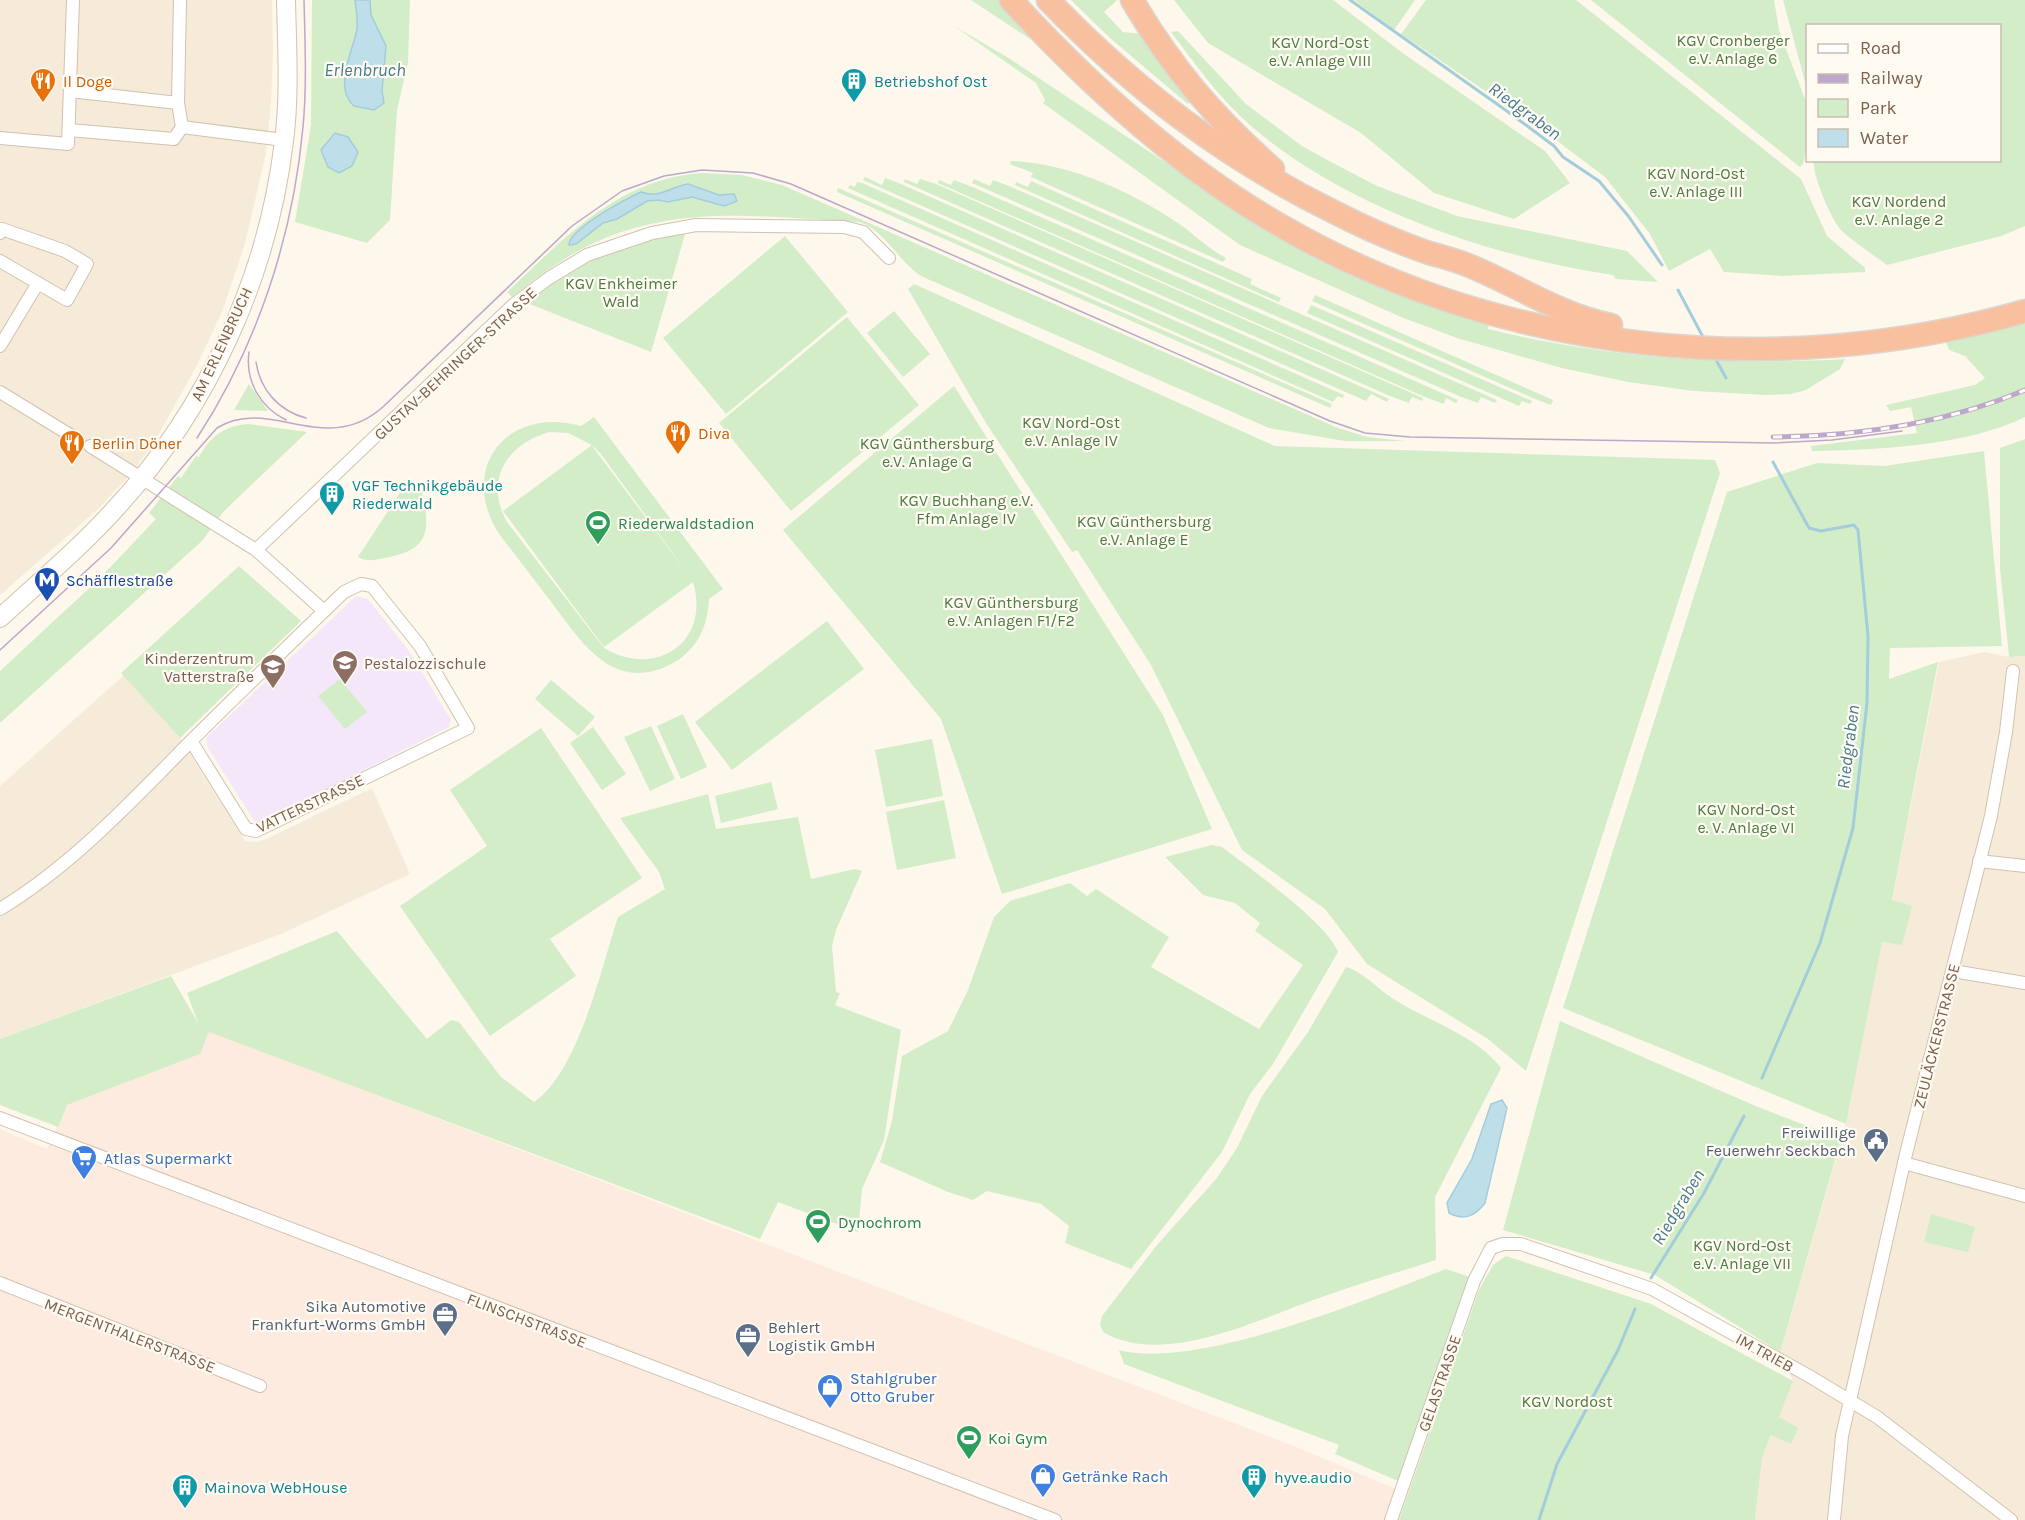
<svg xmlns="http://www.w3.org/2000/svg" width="2025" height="1520" viewBox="0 0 2025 1520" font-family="Karla,sans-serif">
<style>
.residential{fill:#f6ebd9}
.commercial{fill:#feebdf}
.education{fill:#f5e7fa}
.green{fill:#d3edc8;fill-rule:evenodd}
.water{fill:#bedfe9;stroke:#a3cddb;stroke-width:1.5}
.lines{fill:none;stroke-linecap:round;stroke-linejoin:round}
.stream{stroke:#a3cddb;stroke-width:3}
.street-casing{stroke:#d2c1af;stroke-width:14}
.secondary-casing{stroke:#d5c2ad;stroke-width:20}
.highway-casing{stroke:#ddd6d0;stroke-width:25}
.street{stroke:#fff;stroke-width:12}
.secondary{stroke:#fff;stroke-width:18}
.highway{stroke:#f9c0a0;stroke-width:22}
.tram{stroke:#bda7ca;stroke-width:1.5}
.rail-casing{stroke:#bda7ca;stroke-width:5}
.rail{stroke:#fffbf3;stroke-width:3;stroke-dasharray:9;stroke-linecap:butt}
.labels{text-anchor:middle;stroke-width:4.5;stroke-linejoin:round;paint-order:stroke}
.park-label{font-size:16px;fill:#4c7b40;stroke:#fffbf3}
.food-label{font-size:16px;fill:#c56008;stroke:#fffbf3;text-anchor:start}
.culture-label{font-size:16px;fill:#0d838f;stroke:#fffbf3;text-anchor:start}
.street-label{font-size:16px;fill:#7b614c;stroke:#fffbf3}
.leisure-label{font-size:16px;fill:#27864d;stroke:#fffbf3;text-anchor:start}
.transit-label{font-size:16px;fill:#164399;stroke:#fffbf3;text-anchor:start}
.education-label{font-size:16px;fill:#785e54;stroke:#fffbf3;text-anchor:end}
.service-label{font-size:16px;fill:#4e5e75;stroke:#fffbf3;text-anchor:end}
.shop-label{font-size:16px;fill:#366cbe;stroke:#fffbf3;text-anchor:start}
.water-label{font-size:18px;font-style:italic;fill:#447b8f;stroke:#fffbf3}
</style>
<rect width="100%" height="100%" fill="#fdf8eb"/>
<!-- residential -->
<g class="residential">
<polygon points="0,0 272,0 273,51 271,104 266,153 245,244 222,312 197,365 155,441 131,474 97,510 0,595"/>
<polygon points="1984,652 2009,657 2025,656 2025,1520 1755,1520 1762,1458 1793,1381 1780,1352 1846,1124 1882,941 1912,906 1892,901 1939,662"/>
<polygon points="124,675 180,738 245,841 257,842 268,838 372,788 410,874 281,934 0,1039 0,786"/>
</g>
<!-- commercial -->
<polygon class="commercial" points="209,1031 1294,1446 1396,1489 1384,1520 0,1520 0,1129 47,1149 67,1105 200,1054"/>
<!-- education -->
<polygon class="education" points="356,596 368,599 409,651 451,720 449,727 261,822 255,822 208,748 206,738"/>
<!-- green -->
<g class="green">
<polygon points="312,0 410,0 408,63 397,110 390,220 367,243 295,222 311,125"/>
<polygon points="971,0 1003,0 1056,56"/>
<polygon points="1071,0 1117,0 1104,12 1123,32 1142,34 1192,100 1188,104 1110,38"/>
<polygon points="1174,0 1333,0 1404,54 1545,151 1570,183 1514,219 1434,193 1361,133 1208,43"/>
<polygon points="1354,0 1415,0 1394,30"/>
<polygon points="1426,0 1576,0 1801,179 1827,236 1865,268 1865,272 1782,276 1724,272 1710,249 1669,271 1650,234 1605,177 1540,128 1401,34"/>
<polygon points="1591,0 1774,0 1779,30 1806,102 1808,142 1803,164 1800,167"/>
<path d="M1783,0H2025V226L2001,236L1887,265C1872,254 1855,243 1841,230C1832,221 1811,173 1814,160H2000V26H1808L1807,89Z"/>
<path d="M954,26L1007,57L1219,198L1489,323L1488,329C1606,358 1725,366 1845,359L1840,369L1806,390L1791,394L1766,395L1694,391L1628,382L1562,368L1457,338L1401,317L1240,245L1043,103L1045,100L1036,83Z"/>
<path d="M1178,31L1246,104L1302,146L1331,162L1377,186L1457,216L1627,251L1658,282L1616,279L1613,275C1491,257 1345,207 1251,126C1219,98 1196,65 1171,32Z"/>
<path d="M1011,161C1069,163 1130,191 1178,223C1194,234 1210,250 1226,258L1223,262L1031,177L1033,173L1010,164Z"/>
<path d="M703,173L742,175L782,185L1338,428L1367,437L1405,441H1345L1269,428L923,277C900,264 883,228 859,222C763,217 669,202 580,250C556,263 534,280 512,297L507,292C565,238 618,178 703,173Z"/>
<polygon points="865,177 882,185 885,178 901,184 1389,399 1387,402 1371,394 1366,401 863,180"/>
<polygon points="905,179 917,184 920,179 936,184 1423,398 1422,401 1412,397 1409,403 1390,396 904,182"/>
<polygon points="974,179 990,186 993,180 1009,186 1497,400 1495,403 1481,397 1478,403 1459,396 972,183"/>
<polygon points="939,180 951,185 954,180 970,186 1458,400 1456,403 1446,398 1444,404 1425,397 938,183"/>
<polygon points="1031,181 1252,279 1250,284 1281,298 1279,302 1015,185 1016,182 1028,187"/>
<polygon points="857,182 862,183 1344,395 1343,398 1338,396 1333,402 848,188 850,185 855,187"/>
<polygon points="838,188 1332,404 1330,408 837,192"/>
<polygon points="686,231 651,352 522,301 554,278 623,244"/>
<polygon points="785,236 848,312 726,414 663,338"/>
<polygon points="914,284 1275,446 1715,460 1720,473 1526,1071 1488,1039 1367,964 1325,909 1242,850 1151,665 1077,550 1072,552 986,423 908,289"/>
<polygon points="1315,295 1553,400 1551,405 1533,398 1312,301"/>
<polygon points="1311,305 1532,401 1530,404 1522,401 1519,406 1307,313"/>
<polygon points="894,311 930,354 903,377 867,333"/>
<polygon points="847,317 919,405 791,511 719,423"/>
<path d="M2025,322V417C1967,446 1876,450 1812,451L1811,446L1917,433L1911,407L1890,411L1886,405L1975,385L1985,378L1965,356L1949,350L1946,341Z"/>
<polygon points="249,384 268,411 234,410"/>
<polygon points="954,386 1163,715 1212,829 1002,894 941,719 783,530"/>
<path d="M594,417L723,589L709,599C708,626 697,650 673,663C614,695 582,643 552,603C534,580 517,557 499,534C457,468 508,405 581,426ZM549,432L568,433L592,445L503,511L604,647L693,582C711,642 656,679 604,648L507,522C484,480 506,445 549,432ZM593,446L601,454L688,574L593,447Z"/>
<path d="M248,424L307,432L224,511L202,541L0,723V671L98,580L156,519L149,513L178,476L181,478L196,456L199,457C210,437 223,426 248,424Z"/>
<polygon points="2025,439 2025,656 2009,657 2000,568 2000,448"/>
<polygon points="1984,451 2002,646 1890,648 1889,679 1938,662 1892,900 1912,906 1902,945 1882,942 1846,1124 1563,1008 1727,492 1817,463 1884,466"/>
<path d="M407,482L424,484C421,493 423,498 425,507C430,540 420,550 390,557C378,559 369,563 358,557Z"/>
<polygon points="239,566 301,621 180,738 121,673"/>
<polygon points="827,621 864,669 732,770 695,722"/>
<polygon points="340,679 367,712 345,729 318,696"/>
<polygon points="551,680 595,717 578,736 535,699"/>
<polygon points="683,714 707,767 681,779 657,726"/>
<polygon points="651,726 675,779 650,791 624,737"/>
<polygon points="593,727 626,774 602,790 570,743"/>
<polygon points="541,728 642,878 550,939 576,976 490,1036 400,906 487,846 450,790"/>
<polygon points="932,739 943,796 886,807 875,750"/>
<polygon points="771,782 778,809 721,823 715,796"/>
<path d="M708,794L716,829L798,817L811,879L855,869L862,871L836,930L832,946L836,992L840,993L835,1005L901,1030L884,1140L862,1189L858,1232L778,1202L760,1239L209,1032L200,1054L67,1105L58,1127L0,1105V1039L171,976L198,1023L187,993L337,931L427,1039L451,1020L459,1022L501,1077L534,1102C579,1071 601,968 618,917L665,889L659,872L620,818Z"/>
<polygon points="944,800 956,858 897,870 886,812"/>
<path d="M1212,845L1222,847C1249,868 1328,923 1338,952L1273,1064L1250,1094L1222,1152L1131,1269L1065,1243L1069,1226L1041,1204L987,1191L973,1200L948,1192L880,1162L892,1121L902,1056L948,1031L968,990L994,917L1010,901L1070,883L1087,896L1096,889L1169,937L1151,967L1259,1029L1303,965L1255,931L1260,923L1235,903L1203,895L1165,857Z"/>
<path d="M1346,967C1362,971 1377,988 1392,998C1427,1021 1475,1034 1501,1068L1435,1197L1436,1260C1393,1274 1348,1287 1305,1303C1249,1324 1160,1366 1103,1332L1100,1324L1102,1316L1157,1245L1217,1178L1237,1148L1262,1096L1308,1032Z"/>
<polygon points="1560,1021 1758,1107 1841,1139 1780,1352 1655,1275 1503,1230"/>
<polygon points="1931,1214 1975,1227 1968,1252 1924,1242"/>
<polygon points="1506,1256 1651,1304 1793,1381 1779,1417 1798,1428 1791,1444 1771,1435 1762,1458 1755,1520 1399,1520 1479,1290 1493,1265"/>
<path d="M1446,1269L1470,1277L1398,1481L1335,1454L1339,1445L1124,1364L1119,1350C1196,1371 1370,1298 1446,1269Z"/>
</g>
<!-- water -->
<g class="water">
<path d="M355,0H370L371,15L386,46L382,91L384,103L374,110L354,106C333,88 353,51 357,29C358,19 356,9 355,0Z"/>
<polygon points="335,133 348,137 358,152 352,166 339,173 328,167 321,150"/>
<path d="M688,184L719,195L734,194L737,201L724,206L692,197L668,202L659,200L647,201L617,219L603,223L576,244L569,245C569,229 626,199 641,192C660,199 669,187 688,184Z"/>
<path d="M1502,1100L1507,1108L1485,1203C1475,1216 1465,1221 1449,1213L1447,1203L1472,1159L1491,1104Z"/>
</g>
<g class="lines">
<!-- stream -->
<g class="stream">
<polyline points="1350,0 1511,114 1554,146 1563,157 1599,181 1629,217 1662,265"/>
<polyline points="1678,290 1703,337"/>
<polyline points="1714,356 1726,378"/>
<polyline points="1762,1078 1820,943 1853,828 1867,703 1868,636 1858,530 1854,525 1821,531 1809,528 1773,462"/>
<polyline points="1651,1278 1704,1193 1744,1116"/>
<polyline points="1539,1520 1557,1464 1618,1350 1635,1309"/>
</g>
<defs>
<g id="street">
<polyline points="180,0 178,103 182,127"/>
<polyline points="70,91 178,103"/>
<polyline points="182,127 284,140"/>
<polyline points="69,130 174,139 182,127"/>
<polyline points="0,138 68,144 73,0"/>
<polyline points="0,233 2,229 65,251 87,264 67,300 0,261"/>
<polyline points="0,346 38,283"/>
<polyline points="0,392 75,438"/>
<polyline points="90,446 256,550 324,611"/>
<polyline points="256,550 513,305 549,278 587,255 652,233 696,225 844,227 863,232 889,258"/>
<polyline points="1979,861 2025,866"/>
<path d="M0,909C71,866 130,803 188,744C239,693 292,642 344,592L361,584L372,586L420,646L468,728L256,831L246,829L191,741"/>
<polyline points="1953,971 2025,983"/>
<polyline points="0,1118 1055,1520"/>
<polyline points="1904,1163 2025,1196"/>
<polyline points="0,1283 260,1386"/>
<polyline points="1391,1520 1474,1281 1491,1248 1503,1244 1521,1244 1652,1289 1809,1376 1877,1417 2011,1520"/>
<polyline points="1834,1520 1842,1436 1906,1154 1991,816 2006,732 2013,671"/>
</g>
<path id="secondary" d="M0,618C39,582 80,548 116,508C208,408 268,276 284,141C290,95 287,47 286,0"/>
<g id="highway">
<path d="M1011,0C1089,85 1177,166 1278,224C1501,354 1778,382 2025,311"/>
<path d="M1048,0C1134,89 1223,157 1334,212C1363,227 1395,241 1426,252C1439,256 1452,259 1465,264C1514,283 1559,315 1611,325"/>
<path d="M1132,0C1173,69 1213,116 1273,169"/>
</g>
</defs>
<!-- street casing -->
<use href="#street" class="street-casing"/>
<!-- secondary casing -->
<use href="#secondary" class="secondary-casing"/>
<!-- highway casing -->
<use href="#highway" class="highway-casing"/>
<!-- street -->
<use href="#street" class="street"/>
<!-- secondary -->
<use href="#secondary" class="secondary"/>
<!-- highway -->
<use href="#highway" class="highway"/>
<!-- tram -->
<g class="tram">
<path d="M249,352C245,381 260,407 286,420"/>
<path d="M256,362C260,390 279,411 306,418"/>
<path d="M197,438C257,346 293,237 303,127C307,85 305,42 304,0"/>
<path d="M0,650L111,548L217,428C270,395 326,459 384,406L572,226L622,191L664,176L702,170L753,173L791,184L1330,421L1365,433L1410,437L1774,443L1832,440L1902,431"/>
</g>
<defs>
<path id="rail" d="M1773,437C1859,436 1945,424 2025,390"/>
</defs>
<!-- rail casing -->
<use href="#rail" class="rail-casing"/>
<!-- rail -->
<use href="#rail" class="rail"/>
</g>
<!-- icons -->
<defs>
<symbol id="restaurant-pin" viewBox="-11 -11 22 30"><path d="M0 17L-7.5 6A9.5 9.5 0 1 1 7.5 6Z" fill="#e8710a" stroke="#fffbf3"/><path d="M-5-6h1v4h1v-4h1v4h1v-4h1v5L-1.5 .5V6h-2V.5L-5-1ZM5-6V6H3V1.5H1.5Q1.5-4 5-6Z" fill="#fff"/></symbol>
<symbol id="building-pin" viewBox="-11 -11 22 30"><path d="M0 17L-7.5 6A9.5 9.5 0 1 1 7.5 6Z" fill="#0f9aa8" stroke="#fffbf3"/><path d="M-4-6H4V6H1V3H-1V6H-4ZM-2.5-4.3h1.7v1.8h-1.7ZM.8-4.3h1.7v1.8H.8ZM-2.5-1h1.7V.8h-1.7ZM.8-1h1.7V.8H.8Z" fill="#fff"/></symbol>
<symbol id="stadium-pin" viewBox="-11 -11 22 30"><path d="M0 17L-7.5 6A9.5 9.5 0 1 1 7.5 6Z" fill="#2e9e5b" stroke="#fffbf3"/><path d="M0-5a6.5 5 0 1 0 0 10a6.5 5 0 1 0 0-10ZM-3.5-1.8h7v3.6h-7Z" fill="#fff"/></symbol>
<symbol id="metro-pin" viewBox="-11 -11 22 30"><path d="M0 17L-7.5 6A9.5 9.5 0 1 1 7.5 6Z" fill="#1a4fb4" stroke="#fffbf3"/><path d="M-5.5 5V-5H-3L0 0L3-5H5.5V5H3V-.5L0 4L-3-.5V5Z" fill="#fff"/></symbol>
<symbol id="school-pin" viewBox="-11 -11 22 30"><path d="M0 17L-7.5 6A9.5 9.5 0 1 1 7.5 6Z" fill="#8d6e63" stroke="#fffbf3"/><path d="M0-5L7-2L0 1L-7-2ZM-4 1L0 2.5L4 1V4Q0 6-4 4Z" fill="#fff"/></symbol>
<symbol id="civic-pin" viewBox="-11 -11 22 30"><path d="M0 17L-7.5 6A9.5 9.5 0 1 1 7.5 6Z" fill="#5c6f8a" stroke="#fffbf3"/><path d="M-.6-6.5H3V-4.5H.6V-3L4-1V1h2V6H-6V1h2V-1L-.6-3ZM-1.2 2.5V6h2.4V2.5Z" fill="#fff"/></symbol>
<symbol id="supermarket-pin" viewBox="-11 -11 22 30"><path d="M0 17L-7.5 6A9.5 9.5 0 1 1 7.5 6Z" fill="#3f7fe0" stroke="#fffbf3"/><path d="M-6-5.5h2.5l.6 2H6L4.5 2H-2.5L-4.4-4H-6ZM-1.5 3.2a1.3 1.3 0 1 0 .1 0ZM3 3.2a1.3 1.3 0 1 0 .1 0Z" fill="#fff"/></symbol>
<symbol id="office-pin" viewBox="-11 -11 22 30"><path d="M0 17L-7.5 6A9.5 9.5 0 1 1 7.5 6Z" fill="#5c6f8a" stroke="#fffbf3"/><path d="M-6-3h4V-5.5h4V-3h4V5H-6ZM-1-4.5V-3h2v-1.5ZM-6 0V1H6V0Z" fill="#fff"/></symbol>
<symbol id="shop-pin" viewBox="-11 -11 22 30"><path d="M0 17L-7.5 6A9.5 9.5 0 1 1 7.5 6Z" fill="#3f7fe0" stroke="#fffbf3"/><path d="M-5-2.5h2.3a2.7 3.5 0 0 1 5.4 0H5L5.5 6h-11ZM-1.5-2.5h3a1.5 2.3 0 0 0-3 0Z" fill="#fff"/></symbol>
</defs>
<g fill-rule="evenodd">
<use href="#restaurant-pin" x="28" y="66" width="30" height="40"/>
<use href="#building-pin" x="839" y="66" width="30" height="40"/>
<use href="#restaurant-pin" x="663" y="418" width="30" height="40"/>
<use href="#restaurant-pin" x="57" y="428" width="30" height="40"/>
<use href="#building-pin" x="317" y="479" width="30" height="40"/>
<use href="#stadium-pin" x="583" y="508" width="30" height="40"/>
<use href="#metro-pin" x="32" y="565" width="30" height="40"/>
<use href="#school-pin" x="330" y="648" width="30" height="40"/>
<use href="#school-pin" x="258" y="652" width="30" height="40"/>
<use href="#civic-pin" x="1861" y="1126" width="30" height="40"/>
<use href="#supermarket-pin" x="69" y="1143" width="30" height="40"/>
<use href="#stadium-pin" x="803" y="1207" width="30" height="40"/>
<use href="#office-pin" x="430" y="1300" width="30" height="40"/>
<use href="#office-pin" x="733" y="1321" width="30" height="40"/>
<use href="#shop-pin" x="815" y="1372" width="30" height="40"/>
<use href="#stadium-pin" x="954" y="1423" width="30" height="40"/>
<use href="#shop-pin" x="1028" y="1461" width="30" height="40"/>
<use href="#building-pin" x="1239" y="1462" width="30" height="40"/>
<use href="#building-pin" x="170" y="1472" width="30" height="40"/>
</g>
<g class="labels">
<!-- park labels -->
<g class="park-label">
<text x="1733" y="46">KGV Cronberger<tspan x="1733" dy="18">e.V. Anlage 6</tspan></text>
<text x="1320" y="48">KGV Nord-Ost<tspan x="1320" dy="18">e.V. Anlage VIII</tspan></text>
<text x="1696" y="179">KGV Nord-Ost<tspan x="1696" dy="18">e.V. Anlage III</tspan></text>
<text x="1899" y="207">KGV Nordend<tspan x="1899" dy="18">e.V. Anlage 2</tspan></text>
<text x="621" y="289">KGV Enkheimer<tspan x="621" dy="18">Wald</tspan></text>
<text x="1071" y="428">KGV Nord-Ost<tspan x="1071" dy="18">e.V. Anlage IV</tspan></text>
<text x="927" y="449">KGV Günthersburg<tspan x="927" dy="18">e.V. Anlage G</tspan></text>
<text x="966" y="506">KGV Buchhang e.V.<tspan x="966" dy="18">Ffm Anlage IV</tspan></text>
<text x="1144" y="527">KGV Günthersburg<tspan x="1144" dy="18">e.V. Anlage E</tspan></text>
<text x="1011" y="608">KGV Günthersburg<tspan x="1011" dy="18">e.V. Anlagen F1/F2</tspan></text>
<text x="1746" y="815">KGV Nord-Ost<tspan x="1746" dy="18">e. V. Anlage VI</tspan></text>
<text x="1742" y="1251">KGV Nord-Ost<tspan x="1742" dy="18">e.V. Anlage VII</tspan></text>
<text x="1567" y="1407">KGV Nordost</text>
</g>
<!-- food labels -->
<g class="food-label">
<text x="63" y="87">Il Doge</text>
<text x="698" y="439">Diva</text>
<text x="92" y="449">Berlin Döner</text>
</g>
<!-- culture labels -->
<g class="culture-label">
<text x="874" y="87">Betriebshof Ost</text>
<text x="352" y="491">VGF Technikgebäude<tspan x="352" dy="18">Riederwald</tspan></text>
<text x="1274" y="1483">hyve.audio</text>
<text x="204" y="1493">Mainova WebHouse</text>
</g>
<!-- street labels -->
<g class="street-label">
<text transform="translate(221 344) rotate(-65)" y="6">AM ERLENBRUCH</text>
<text transform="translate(455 363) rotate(-43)" y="6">GUSTAV-BEHRINGER-STRASSE</text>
<text transform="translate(310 803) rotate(-25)" y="6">VATTERSTRASSE</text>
<text transform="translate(1936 1036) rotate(-76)" y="6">ZEULÄCKERSTRASSE</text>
<text transform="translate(527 1320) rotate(21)" y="6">FLINSCHSTRASSE</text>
<text transform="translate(130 1335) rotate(21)" y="6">MERGENTHALERSTRASSE</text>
<text transform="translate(1765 1352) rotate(29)" y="6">IM TRIEB</text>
<text transform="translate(1439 1383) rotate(-71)" y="6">GELASTRASSE</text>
</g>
<!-- leisure labels -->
<g class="leisure-label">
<text x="618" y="529">Riederwaldstadion</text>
<text x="838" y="1228">Dynochrom</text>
<text x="988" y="1444">Koi Gym</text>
</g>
<!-- transit labels -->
<g class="transit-label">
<text x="66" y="586">Schäfflestraße</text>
</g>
<!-- education labels -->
<g class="education-label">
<text x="254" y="664">Kinderzentrum<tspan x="254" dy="18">Vatterstraße</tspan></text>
<text x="364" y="669" text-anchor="start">Pestalozzischule</text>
</g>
<!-- service labels -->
<g class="service-label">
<text x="1856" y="1138">Freiwillige<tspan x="1856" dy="18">Feuerwehr Seckbach</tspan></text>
<text x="426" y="1312">Sika Automotive<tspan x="426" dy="18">Frankfurt-Worms GmbH</tspan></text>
<text x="768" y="1333" text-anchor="start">Behlert<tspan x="768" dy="18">Logistik GmbH</tspan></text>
</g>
<!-- shop labels -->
<g class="shop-label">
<text x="104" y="1164">Atlas Supermarkt</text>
<text x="850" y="1384">Stahlgruber<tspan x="850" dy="18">Otto Gruber</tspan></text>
<text x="1062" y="1482">Getränke Rach</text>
</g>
<!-- water labels -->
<g class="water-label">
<text x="365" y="76">Erlenbruch</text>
<text transform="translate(1525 111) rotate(36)" y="6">Riedgraben</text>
<text transform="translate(1848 747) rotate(-83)" y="6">Riedgraben</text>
<text transform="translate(1678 1207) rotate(-59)" y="6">Riedgraben</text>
</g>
</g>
<!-- legend -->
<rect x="1806" y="24" width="195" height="138" fill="#fffbf3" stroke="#cabdb0" stroke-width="1.5"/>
<rect x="1818" y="44" width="30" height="9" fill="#ffffff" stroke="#cabdb0" stroke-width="1.5"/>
<text x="1860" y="54" font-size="18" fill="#7b614c">Road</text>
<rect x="1818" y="74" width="30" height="9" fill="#bda7ca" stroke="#cabdb0" stroke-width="1.5"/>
<text x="1860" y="84" font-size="18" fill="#7b614c">Railway</text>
<rect x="1818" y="99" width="30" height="18" fill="#d3edc8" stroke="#cabdb0" stroke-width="1.5"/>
<text x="1860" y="114" font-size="18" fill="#7b614c">Park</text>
<rect x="1818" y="129" width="30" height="18" fill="#bedfe9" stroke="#cabdb0" stroke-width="1.5"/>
<text x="1860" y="144" font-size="18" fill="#7b614c">Water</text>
</svg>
